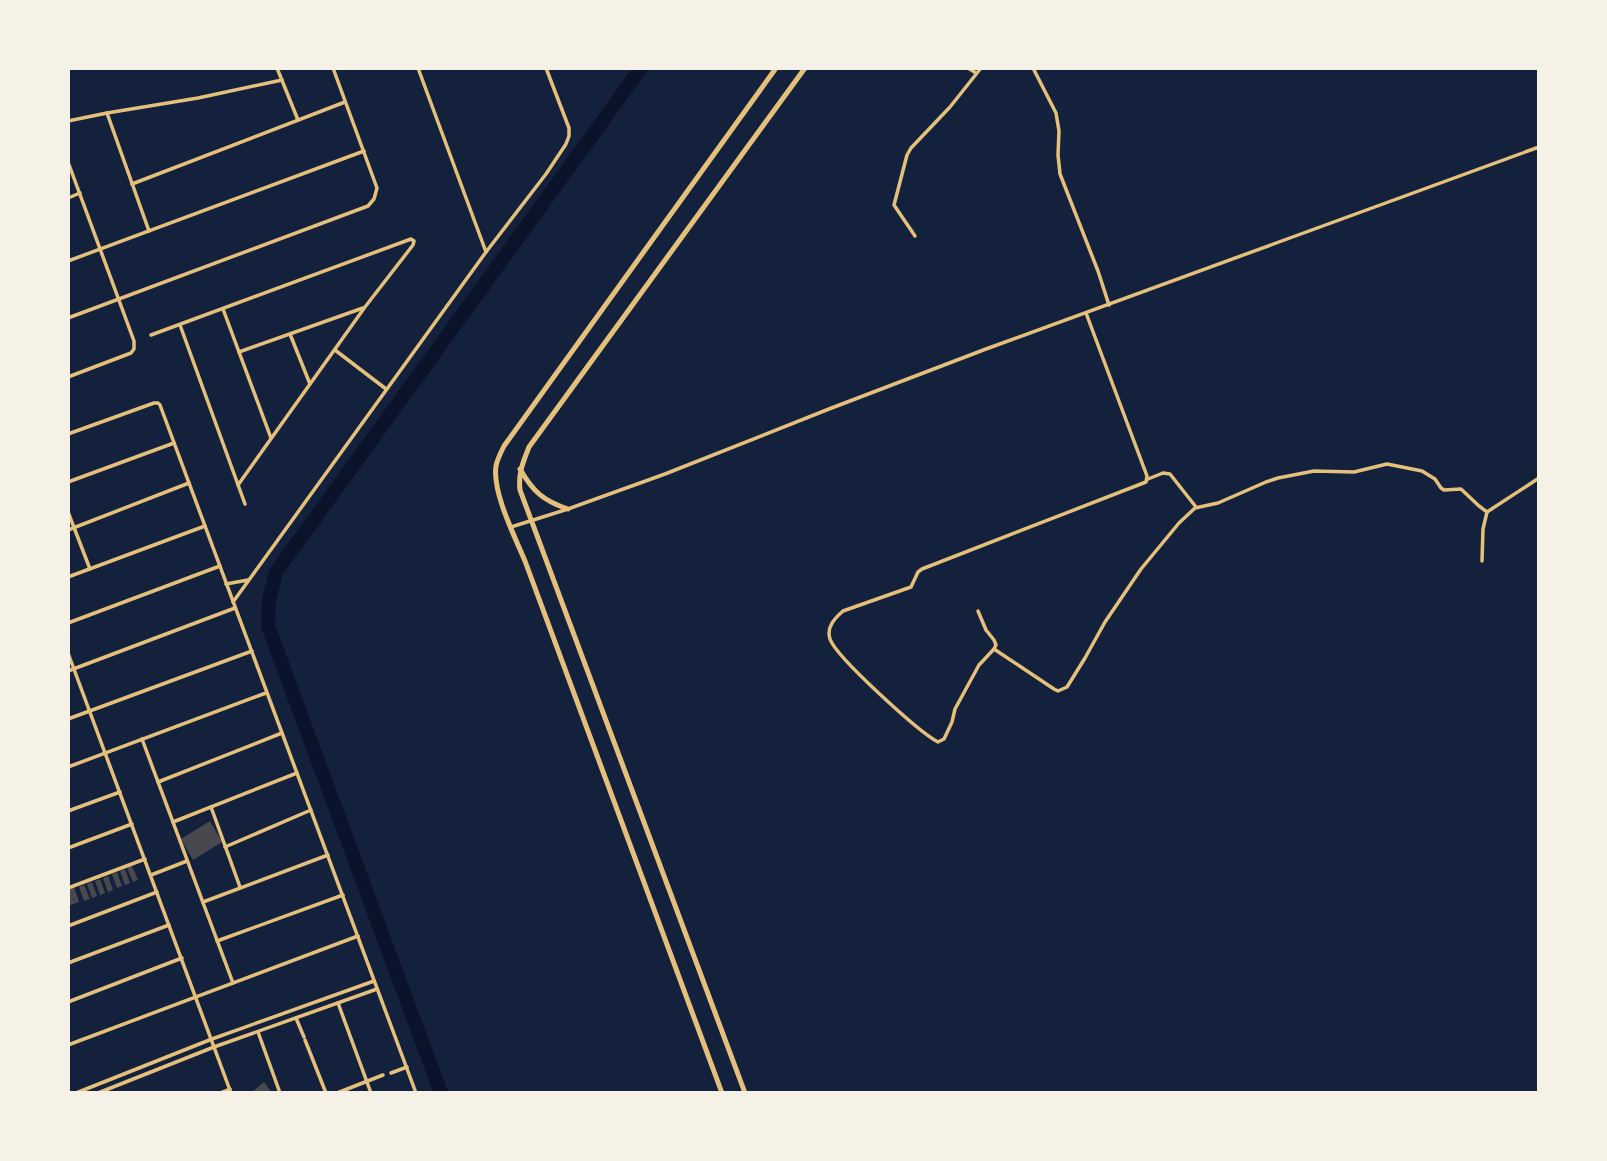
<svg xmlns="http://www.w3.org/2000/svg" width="1607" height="1161" viewBox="0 0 1607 1161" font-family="'IBM Plex Serif',serif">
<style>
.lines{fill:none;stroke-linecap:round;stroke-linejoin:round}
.river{stroke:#0b132b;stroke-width:14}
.building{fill:#48494c}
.minor{stroke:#e5c07b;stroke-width:3.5}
.secondary{stroke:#e5c07b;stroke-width:5}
</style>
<rect width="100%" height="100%" fill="#14213d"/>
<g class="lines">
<!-- river -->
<polyline class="river" points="441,1093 268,626 269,600 276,572 641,68"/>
</g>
<!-- building -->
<g class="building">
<polygon points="210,821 222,842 193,860 181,839"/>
<polygon points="132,866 138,880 133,882 127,868"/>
<polygon points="125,869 130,883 125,885 120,871"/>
<polygon points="117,872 122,886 117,888 112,874"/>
<polygon points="108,876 113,890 108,892 103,878"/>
<polygon points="100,879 105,893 100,895 95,881"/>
<polygon points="92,882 97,896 92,898 87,884"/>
<polygon points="84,885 90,899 84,901 79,887"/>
<polygon points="74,887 79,902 68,906 68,890"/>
<polygon points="264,1082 272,1093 251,1093"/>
</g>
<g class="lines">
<!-- minor -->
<g class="minor">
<polyline points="277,68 298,120"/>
<polyline points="418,68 486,252"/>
<polyline points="968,68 976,73"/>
<polyline points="1033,68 1056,113 1059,131 1058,155 1060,174 1098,271 1109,305"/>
<polyline points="107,113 149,231"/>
<polyline points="68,121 107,113 198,98 282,80"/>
<polyline points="68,162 134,341 134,349 131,353 68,377"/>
<polyline points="132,184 345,102"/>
<polyline points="68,198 80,193"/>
<polyline points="915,236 894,205 907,155 911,148 950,107 981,68"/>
<polyline points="68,261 364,151"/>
<polyline points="223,309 271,438"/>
<path d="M1086,313L1147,476L1146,482L922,569L918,572L911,587L843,611C835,618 826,627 830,639C836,657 919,732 938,742L944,739L952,722L955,709L979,665L994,649L1054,689L1058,691L1067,687L1085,658L1105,622L1141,569L1179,523L1195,508L1218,503L1266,482L1278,478L1314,471L1354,472L1387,464L1422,471L1435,479L1441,488L1444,490L1461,489L1479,506L1487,512L1539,478"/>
<polyline points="68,318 368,206 374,199 377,188 333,68"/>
<polyline points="180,325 245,504"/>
<polyline points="290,334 310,384"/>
<polyline points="151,335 411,239 414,241 413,245 365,307 238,485"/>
<polyline points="335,350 386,389"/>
<polyline points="239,352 363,308"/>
<polyline points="68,434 154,403 158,403 160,405 416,1093"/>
<polyline points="1148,479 1163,473 1170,474 1196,507"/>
<polyline points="68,482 174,443"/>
<polyline points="68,512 90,569"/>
<polyline points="511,527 568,509 665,474 829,409 986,349 1539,147"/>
<polyline points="68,530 189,483"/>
<polyline points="1482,561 1483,529 1487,512"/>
<polyline points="68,577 205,526"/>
<polyline points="226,584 248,580"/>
<polyline points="233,602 486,252 546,174 566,144 569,136 569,128 546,68"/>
<polyline points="978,611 986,630 994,640 996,645 994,649"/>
<polyline points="68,623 220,566"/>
<polyline points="68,653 231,1093"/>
<polyline points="68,671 235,608"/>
<polyline points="68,719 252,651"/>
<polyline points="142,739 233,983"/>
<polyline points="68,767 266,693"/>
<polyline points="158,782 282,733"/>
<polyline points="211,807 240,887"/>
<polyline points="68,811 120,792"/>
<polyline points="173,822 297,773"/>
<polyline points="225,847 311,810"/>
<polyline points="68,848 132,824"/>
<polyline points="151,875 187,861"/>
<polyline points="68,888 145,859"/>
<polyline points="203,902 328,855"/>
<polyline points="68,926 157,892"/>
<polyline points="217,941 343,895"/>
<polyline points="68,963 169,925"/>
<polyline points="68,1002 182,958"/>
<polyline points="338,1003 371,1093"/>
<polyline points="296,1018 304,1037"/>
<polyline points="258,1032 280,1093"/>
<polyline points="305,1040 326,1093"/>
<polyline points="68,1045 358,936"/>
<polyline points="391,1073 407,1067"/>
<polyline points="76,1093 212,1039 374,981"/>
<polyline points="98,1093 214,1047 377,989"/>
<polyline points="220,1093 230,1089"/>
<polyline points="337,1093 383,1075"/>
</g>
<!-- secondary -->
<g class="secondary">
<path d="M520,469C533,492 544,501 568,509"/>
<path d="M722,1093L525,561C515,537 492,492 496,466C497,460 501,452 504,446L776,68"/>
<path d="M745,1093L520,490C518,474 523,462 529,447L805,68"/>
</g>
</g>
<!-- border -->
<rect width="1607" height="1161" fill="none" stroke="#f6f1e7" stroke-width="140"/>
</svg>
